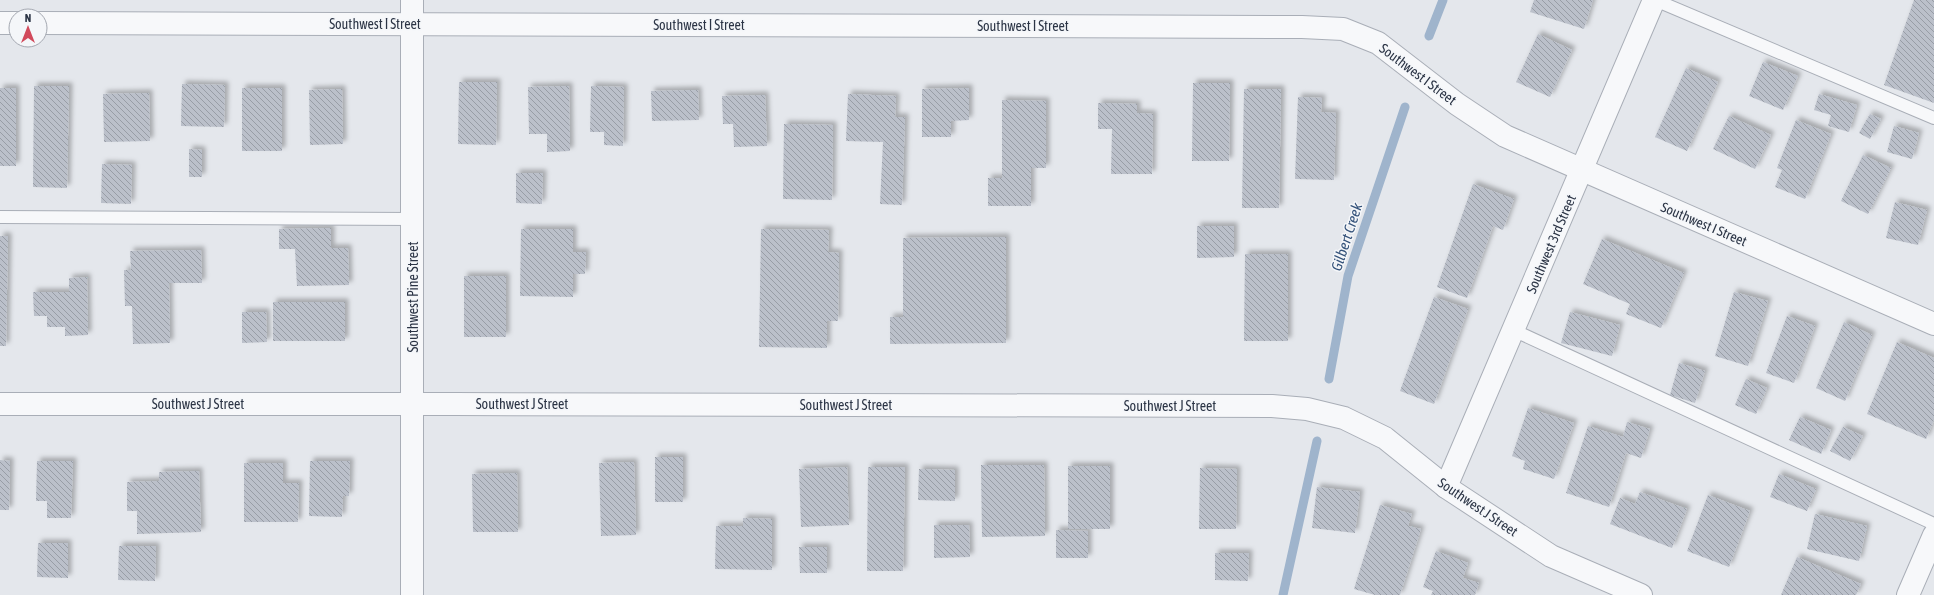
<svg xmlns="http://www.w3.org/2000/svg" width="1934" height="595" viewBox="0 0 1934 595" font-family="'Asap Condensed',sans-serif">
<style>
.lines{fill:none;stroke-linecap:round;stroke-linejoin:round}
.stream{stroke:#9fb4cc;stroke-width:9}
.building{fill:url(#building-back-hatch);filter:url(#shadow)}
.service-casing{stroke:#a9aeb7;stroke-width:14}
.minor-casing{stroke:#a9aeb7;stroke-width:24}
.tertiary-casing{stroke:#a9aeb7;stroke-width:24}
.service{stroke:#f7f8fa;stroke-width:12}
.minor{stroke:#f7f8fa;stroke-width:22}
.tertiary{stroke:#f7f8fa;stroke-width:22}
.labels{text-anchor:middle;stroke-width:3;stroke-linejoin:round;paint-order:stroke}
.street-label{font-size:14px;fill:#2b3445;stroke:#f4f6f9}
.water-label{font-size:15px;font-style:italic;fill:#34527a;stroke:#f4f6f9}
</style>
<defs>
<pattern id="building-back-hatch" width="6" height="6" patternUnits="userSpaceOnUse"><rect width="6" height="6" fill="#bbc0ca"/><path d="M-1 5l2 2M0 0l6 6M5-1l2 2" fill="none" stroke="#989da6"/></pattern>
<filter id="shadow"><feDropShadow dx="3.5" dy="-3.5" stdDeviation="2" flood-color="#0004"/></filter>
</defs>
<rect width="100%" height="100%" fill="#e4e7ec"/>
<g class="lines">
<!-- stream -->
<g class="stream">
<polyline points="1429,36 1443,0"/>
<polyline points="1329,379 1348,276 1405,107"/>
<polyline points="1283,595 1317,441"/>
</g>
</g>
<!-- building -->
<g class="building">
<polygon points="1534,0 1593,0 1584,29 1530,12"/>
<polygon points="1914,0 1934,0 1934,103 1884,85"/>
<polygon points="1538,34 1572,50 1550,97 1516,82"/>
<polygon points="1763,62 1798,76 1783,110 1749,96"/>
<polygon points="1686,68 1718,82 1687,151 1655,137"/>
<polygon points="459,82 497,82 496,145 458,144"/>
<polygon points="1193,83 1230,83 1229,161 1192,161"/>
<polygon points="182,84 225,85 224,127 181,126"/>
<polygon points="34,86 69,86 67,188 33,187"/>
<polygon points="569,86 570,151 547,152 547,134 529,134 528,87"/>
<polygon points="591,86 624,87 623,146 604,145 604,132 590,132"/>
<rect x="0" y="88" width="16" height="78"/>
<rect x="242" y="88" width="40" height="63"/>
<polygon points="969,88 969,120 951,121 951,137 922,137 922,89"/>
<polygon points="342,89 343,144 310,145 309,90"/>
<polygon points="1244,89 1281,89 1279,208 1242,208"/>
<polygon points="698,90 699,120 652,121 651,91"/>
<polygon points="149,93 150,141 104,142 103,94"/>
<polygon points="848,94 896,96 895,117 905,117 902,205 880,204 883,142 846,141"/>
<polygon points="1819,94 1857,105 1849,132 1828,126 1831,115 1814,110"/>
<polygon points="765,95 767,146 734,147 733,124 723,124 722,96"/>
<polygon points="1298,97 1322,98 1321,112 1336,113 1334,180 1295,179"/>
<polygon points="1002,100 1046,101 1046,168 1031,168 1031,206 988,206 988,178 1002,178"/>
<polygon points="1098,103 1137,104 1137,113 1153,114 1152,174 1111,174 1112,129 1098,129"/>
<polygon points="1870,114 1881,119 1870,139 1859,133"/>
<polygon points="1729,116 1771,135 1755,169 1713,149"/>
<polygon points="1796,120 1831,134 1805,199 1775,187 1782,170 1777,168"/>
<polygon points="784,124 833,125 832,200 783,199"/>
<polygon points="1894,126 1919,133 1912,159 1887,152"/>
<polygon points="189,149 202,150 202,177 189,177"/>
<polygon points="1863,155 1891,168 1868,214 1841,201"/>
<polygon points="102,164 132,165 131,204 101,203"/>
<polygon points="516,173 543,173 542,204 516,203"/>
<polygon points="1473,184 1514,199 1503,230 1493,226 1467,298 1437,287"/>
<polygon points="1895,202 1927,210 1918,245 1886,238"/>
<polygon points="1197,226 1234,226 1234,257 1197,258"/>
<polygon points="331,228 331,248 348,248 349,285 297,286 295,249 279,249 279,229"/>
<polygon points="521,229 573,229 573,252 586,252 585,274 573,274 573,297 520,296"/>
<polygon points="761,229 829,230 828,252 839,253 838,321 827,321 827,348 759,347"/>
<polygon points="0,236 8,236 6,346 0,346"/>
<polygon points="1006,237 1006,343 890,344 890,317 903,317 903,238"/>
<polygon points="1602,239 1684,273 1661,328 1626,314 1630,304 1583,284"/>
<polygon points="201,250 202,283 169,283 170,343 133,344 132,306 125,306 124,270 131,270 130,251"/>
<polygon points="1245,254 1288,254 1288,341 1244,341"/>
<rect x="464" y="276" width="42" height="61"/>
<polygon points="87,277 88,335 65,336 65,327 47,327 47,316 34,316 33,292 69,292 69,278"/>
<polygon points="1734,292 1768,301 1748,366 1715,356"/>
<polygon points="1434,297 1468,309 1434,404 1400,391"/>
<rect x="273" y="302" width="72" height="39"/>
<polygon points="242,312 266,312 267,342 242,343"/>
<polygon points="1570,312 1620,325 1612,356 1561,343"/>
<polygon points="1787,316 1815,326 1794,383 1766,373"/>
<polygon points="1844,322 1872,335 1845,401 1816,388"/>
<polygon points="1897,342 1934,358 1934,420 1926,439 1867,414"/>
<polygon points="1679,363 1705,371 1695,403 1670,395"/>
<polygon points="1746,379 1767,388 1756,414 1735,405"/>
<polygon points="1528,408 1574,423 1554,479 1523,469 1525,461 1512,456"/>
<polygon points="1800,417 1831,430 1821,454 1789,440"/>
<polygon points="1627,422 1650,429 1641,458 1626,453 1609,507 1566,493 1588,426 1623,437"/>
<polygon points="1843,427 1863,436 1850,461 1830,451"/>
<rect x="655" y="457" width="28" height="45"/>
<polygon points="0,460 10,461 9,510 0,510"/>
<polygon points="37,461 73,461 71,518 47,518 47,501 36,501"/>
<polygon points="310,461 350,461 349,496 343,496 342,517 309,516"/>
<polygon points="634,462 636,535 601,536 599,463"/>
<polygon points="244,463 283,463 283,483 299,483 298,522 244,522"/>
<polygon points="981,465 1044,465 1045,536 982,537"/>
<rect x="1068" y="466" width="42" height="63"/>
<polygon points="847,467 849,525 801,527 799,469"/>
<polygon points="868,467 905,467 903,571 867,571"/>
<polygon points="1200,468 1237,469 1236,529 1199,529"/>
<polygon points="919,469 955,470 955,501 918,500"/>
<polygon points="199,471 201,532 137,534 137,511 127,511 127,482 159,481 159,472"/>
<polygon points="517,473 518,532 473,532 472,474"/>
<polygon points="1779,474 1816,489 1807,511 1770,497"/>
<polygon points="1317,487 1360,492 1355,533 1312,528"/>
<polygon points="1640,492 1687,509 1672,548 1610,524 1620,498 1635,504"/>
<polygon points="1708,495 1750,511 1729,567 1687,551"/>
<polygon points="1380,505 1412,514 1408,526 1421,529 1400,595 1375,595 1354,589"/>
<polygon points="1815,514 1867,526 1859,561 1807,549"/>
<polygon points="743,518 772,519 772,570 715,569 716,526 743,526"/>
<polygon points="934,525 969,525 970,557 934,558"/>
<polygon points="1056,530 1088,531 1088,558 1056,558"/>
<polygon points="38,543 68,543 68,578 37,577"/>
<polygon points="119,546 156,546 155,581 118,580"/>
<polygon points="799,547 827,547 827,573 800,573"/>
<polygon points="1436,551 1468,563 1463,578 1479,583 1475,595 1431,595 1433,591 1423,587"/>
<polygon points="1215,553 1249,553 1248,581 1215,580"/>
<polygon points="1797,557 1861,584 1856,595 1781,595"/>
</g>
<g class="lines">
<defs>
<g id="service">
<polyline points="1655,0 1934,118"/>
<polyline points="0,217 413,219"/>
<polyline points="1513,330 1934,524"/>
</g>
<g id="minor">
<polyline points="0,23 16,23"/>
<polyline points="40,23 1302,27 1343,29 1378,43 1457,104 1505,136 1934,324"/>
<polyline points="0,404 454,404 1272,406 1307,409 1344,418 1385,438 1446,487 1551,556 1641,595"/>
<polyline points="1446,487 1654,0"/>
</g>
<g id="tertiary">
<polyline points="412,0 412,595"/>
<polyline points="1908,595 1934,535"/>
</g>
</defs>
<!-- service casing -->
<use href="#service" class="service-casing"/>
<!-- minor casing -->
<use href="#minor" class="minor-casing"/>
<!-- tertiary casing -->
<use href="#tertiary" class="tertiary-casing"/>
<!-- service -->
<use href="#service" class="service"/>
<!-- minor -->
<use href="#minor" class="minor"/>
<!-- tertiary -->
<use href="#tertiary" class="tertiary"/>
</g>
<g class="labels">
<!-- street labels -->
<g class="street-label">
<text x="375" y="29">Southwest I Street</text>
<text x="699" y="30">Southwest I Street</text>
<text x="1023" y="31">Southwest I Street</text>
<text transform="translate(1418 74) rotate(37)" y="5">Southwest I Street</text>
<text transform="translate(1704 224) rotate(23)" y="5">Southwest I Street</text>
<text transform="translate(1551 244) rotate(-67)" y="5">Southwest 3rd Street</text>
<text transform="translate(413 297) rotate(-90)" y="5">Southwest Pine Street</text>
<text x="198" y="409">Southwest J Street</text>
<text x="522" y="409">Southwest J Street</text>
<text x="846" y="410">Southwest J Street</text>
<text x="1170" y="411">Southwest J Street</text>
<text transform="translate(1478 507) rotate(34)" y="5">Southwest J Street</text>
</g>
<!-- water labels -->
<g class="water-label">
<text transform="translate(1347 237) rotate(-72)" y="5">Gilbert Creek</text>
</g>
</g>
<!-- north arrow -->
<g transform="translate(28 28)"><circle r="19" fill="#f4f6f9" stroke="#a4a8b1"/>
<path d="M0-3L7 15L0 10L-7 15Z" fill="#d1495b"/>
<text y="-6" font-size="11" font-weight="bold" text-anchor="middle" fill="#2b3445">N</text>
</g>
</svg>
